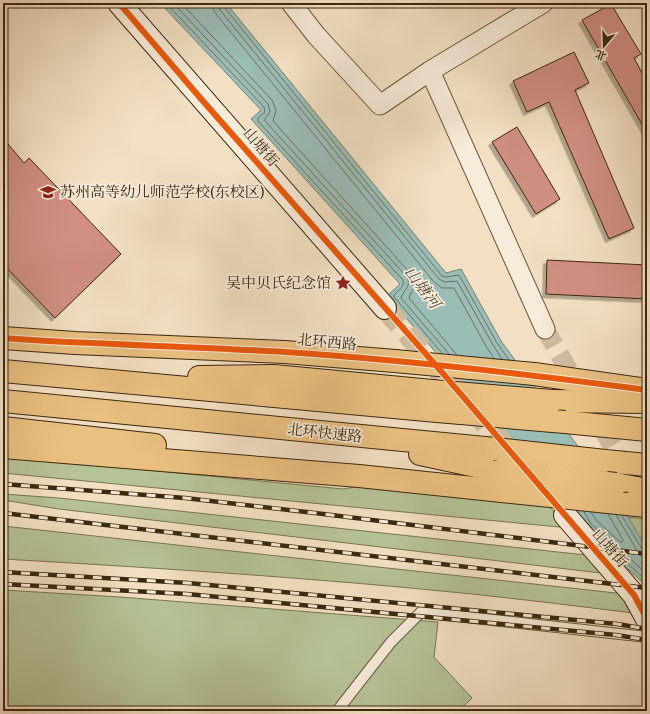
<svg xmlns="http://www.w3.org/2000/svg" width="650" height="714" viewBox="0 0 650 714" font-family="'Gentium Book Plus','Noto Serif SC',serif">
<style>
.green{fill:#b6c397;stroke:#787652}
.water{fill:#9bbdb6;stroke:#748172}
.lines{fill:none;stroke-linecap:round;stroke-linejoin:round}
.shore{stroke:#6a7262;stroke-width:1}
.building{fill:#d18f84;stroke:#3a280d;filter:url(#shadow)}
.street-tunnel{stroke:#cebb9f;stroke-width:19;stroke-dasharray:19 10;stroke-linecap:butt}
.secondary-tunnel{stroke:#cebb9f;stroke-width:22;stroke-dasharray:22 11;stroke-linecap:butt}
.lane-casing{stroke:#68563b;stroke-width:12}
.street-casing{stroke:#68563b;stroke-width:21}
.secondary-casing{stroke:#3a280d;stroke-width:24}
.primary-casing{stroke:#3a280d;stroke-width:24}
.highway-casing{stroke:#3a280d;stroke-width:24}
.lane{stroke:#f7ebd9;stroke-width:10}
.street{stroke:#f7ebd9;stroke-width:19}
.secondary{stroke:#f7ebd9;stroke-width:22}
.primary{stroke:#eac082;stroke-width:22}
.highway{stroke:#eac082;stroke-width:22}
.rail-casing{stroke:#3a280d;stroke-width:4.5}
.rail{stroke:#f7ebd9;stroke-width:3;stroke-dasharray:9;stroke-linecap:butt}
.primary-bridge-casing{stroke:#3a280d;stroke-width:24;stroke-linecap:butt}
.highway-bridge-casing{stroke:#3a280d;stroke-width:24;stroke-linecap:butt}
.primary-bridge{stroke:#eac082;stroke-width:22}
.highway-bridge{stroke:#eac082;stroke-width:22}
.cycleway-casing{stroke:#f7ebd9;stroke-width:8}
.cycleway{stroke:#e8590c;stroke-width:6}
.labels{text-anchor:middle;stroke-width:3.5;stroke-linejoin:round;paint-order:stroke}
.street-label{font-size:15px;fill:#3a280d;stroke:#f7ebd9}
.poi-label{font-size:15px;fill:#3a280d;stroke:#f7ebd9;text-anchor:start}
.water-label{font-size:16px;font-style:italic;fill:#524d37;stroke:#f7ebd9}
</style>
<defs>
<filter id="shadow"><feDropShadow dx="-3.5" dy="3.5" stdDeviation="0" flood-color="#0004"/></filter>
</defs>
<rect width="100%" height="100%" fill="#f3e0c4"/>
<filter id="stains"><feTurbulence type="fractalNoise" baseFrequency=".005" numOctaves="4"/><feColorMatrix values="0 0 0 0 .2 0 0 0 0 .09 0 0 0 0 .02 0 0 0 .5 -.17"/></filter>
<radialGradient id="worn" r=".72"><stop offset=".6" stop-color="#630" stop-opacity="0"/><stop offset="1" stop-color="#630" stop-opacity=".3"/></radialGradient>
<!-- green -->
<g class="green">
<polygon points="3,456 343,489 373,484 548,505 569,528 3,473"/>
<polygon points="3,494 59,498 595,556 609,574 59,509 3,500"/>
<polygon points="627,517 647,519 647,539 640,538"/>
<path d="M3,526L625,594L641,614C585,607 528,600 472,594C316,578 159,568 3,559Z"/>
<polygon points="3,590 120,597 438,622 434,657 472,698 459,711 3,711"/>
</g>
<!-- water -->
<polygon class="water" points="160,3 226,3 446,273 461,269 501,341 623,508 647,550 647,586 584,530 574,512 387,296 400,284 251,119 261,110"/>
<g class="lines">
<!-- shore -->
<g class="shore">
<polyline points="166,3 264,107 265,112 258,118 258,121 403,280 403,286 394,295 394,297 442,353"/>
<path d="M173,3L268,104L270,112L265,119V121L407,277C412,287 403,290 401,298L449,354"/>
<path d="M181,3L272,100L276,110L273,121L411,274C419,285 412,288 409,298L457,355"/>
<polyline points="212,3 213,9 216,14 434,282 442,288 454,288 487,348 494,358"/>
<polyline points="218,3 220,10 439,279 445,282 457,281 493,345 502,359"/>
<polyline points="223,3 224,7 442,276 446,277 459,275 497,343 509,360"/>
<polyline points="584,512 591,524 647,574"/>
<polyline points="591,512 596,520 620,542 622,542 623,540 608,514"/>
<polyline points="616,515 638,552 641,555 647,556"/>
<polyline points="622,516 642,549 647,551"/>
<polyline points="606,544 647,581"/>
</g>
</g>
<!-- building -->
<g class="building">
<polygon points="611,4 641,54 634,58 647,82 647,133 582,20"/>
<polygon points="574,52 589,83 575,90 634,228 609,239 549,102 527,112 513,81"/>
<polygon points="517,127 560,199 536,214 492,142"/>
<polygon points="3,138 24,163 29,158 121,254 55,318 3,264"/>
<polygon points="547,260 647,265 647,299 546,294"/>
</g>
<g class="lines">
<!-- street-tunnel -->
<polyline class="street-tunnel" points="545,329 642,498"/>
<!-- secondary-tunnel -->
<polyline class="secondary-tunnel" points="385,308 518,461"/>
<defs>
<polyline id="lane" points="337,711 391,642 421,612 647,637"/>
<g id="street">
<polyline points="291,3 316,35 380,105 430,71 545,329"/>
<polyline points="430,71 543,3"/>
</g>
<g id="secondary">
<polyline points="119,3 385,308"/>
<polyline points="565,515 634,595 647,619"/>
</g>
<g id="primary">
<polyline points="3,338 75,343 285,352 395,361"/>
<polyline points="534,374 647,390"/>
<polyline points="3,428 155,445"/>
<polyline points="3,447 359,476 502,491"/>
<polyline points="627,504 647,506"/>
</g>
<g id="highway">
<polyline points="3,371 437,411"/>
<polyline points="199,377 274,376 443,392"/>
<polyline points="3,401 495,449"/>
<polyline points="552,401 647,402"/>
<polyline points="565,422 647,430"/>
<polyline points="420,454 499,471"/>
<polyline points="605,461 647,465"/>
<polyline points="616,484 647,490"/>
</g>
</defs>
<!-- lane casing -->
<use href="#lane" class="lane-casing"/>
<!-- street casing -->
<use href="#street" class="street-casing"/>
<!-- secondary casing -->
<use href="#secondary" class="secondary-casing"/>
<!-- primary casing -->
<use href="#primary" class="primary-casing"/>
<!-- highway casing -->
<use href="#highway" class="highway-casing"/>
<!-- lane -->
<use href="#lane" class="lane"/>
<!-- street -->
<use href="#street" class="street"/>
<!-- secondary -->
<use href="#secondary" class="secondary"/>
<!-- primary -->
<use href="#primary" class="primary"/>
<!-- highway -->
<use href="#highway" class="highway"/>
<defs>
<g id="rail">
<polyline points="3,484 185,498 315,513 647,554"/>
<polyline points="3,513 647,588"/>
<polyline points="3,572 188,583 617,624 647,629"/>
<polyline points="3,584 187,594 616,635 647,640"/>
</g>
</defs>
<!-- rail casing -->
<use href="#rail" class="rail-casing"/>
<!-- rail -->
<use href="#rail" class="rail"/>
<defs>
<g id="primary-bridge">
<polyline points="395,361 534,374"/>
<polyline points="502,491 627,504"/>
</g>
<g id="highway-bridge">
<polyline points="443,392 552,401"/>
<polyline points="437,411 565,422"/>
<polyline points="495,449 605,461"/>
<polyline points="499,471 616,484"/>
</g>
</defs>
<!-- primary-bridge casing -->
<use href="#primary-bridge" class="primary-bridge-casing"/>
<!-- highway-bridge casing -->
<use href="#highway-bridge" class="highway-bridge-casing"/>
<!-- primary-bridge -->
<use href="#primary-bridge" class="primary-bridge"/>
<!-- highway-bridge -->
<use href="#highway-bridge" class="highway-bridge"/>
<defs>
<g id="cycleway">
<polyline points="119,3 202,100 440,370 634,595 647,619"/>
<path d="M3,338C97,345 191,346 285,352C406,360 527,374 647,390"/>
</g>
</defs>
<!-- cycleway casing -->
<use href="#cycleway" class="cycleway-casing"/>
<!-- cycleway -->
<use href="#cycleway" class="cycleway"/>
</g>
<!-- icons -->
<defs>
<symbol id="university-bare" viewBox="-9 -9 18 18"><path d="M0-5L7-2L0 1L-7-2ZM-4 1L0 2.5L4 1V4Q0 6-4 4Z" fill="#8f2418" stroke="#f7ebd9" stroke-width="2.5" paint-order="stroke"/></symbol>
<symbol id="sight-bare" viewBox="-9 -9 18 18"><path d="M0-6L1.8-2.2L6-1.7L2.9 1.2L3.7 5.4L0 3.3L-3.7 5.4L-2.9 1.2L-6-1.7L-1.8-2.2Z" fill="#8f2418" stroke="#f7ebd9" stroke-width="2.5" paint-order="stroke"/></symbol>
</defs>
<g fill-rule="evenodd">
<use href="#university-bare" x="37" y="181" width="22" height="22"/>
<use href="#sight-bare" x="332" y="272" width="22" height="22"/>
</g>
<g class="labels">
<!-- street labels -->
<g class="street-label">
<text transform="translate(261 147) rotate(49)" y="5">山塘街</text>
<text transform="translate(327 342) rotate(5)" y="5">北环西路</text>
<text transform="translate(325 433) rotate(6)" y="5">北环快速路</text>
<text transform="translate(610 548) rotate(49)" y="5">山塘街</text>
</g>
<!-- poi labels -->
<g class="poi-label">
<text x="60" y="197">苏州高等幼儿师范学校(东校区)</text>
<text x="331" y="288" text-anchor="end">吴中贝氏纪念馆</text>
</g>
<!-- water labels -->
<g class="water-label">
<text transform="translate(423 287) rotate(53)" y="6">山塘河</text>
</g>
</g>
<!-- margin -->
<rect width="650" height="714" fill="none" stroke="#f3e0c4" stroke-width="16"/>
<rect x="4" y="4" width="642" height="706" fill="none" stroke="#3a280d" stroke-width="2"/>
<rect x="8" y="8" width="634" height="698" fill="none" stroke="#3a280d"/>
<!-- north arrow -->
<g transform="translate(604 46) rotate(199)" stroke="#f7ebd9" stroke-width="3" paint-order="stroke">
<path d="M0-3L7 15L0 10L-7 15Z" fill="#3a280d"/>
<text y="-6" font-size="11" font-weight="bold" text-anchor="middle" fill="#3a280d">北</text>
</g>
<rect width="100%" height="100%" filter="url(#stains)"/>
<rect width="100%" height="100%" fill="url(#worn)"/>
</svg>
